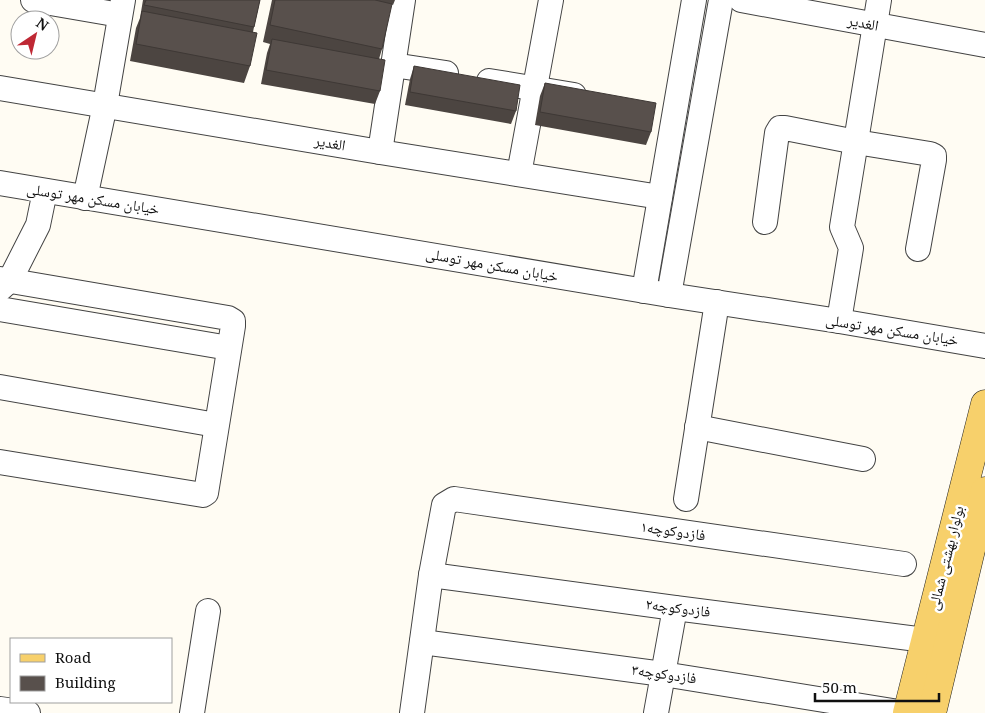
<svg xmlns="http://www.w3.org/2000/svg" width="985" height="713" viewBox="0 0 985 713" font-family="'Noto Serif','Noto Naskh Arabic',serif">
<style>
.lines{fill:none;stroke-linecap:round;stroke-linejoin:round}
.minor-casing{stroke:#434343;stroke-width:26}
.major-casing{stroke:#212121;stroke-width:29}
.minor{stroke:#fff;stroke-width:24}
.major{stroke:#f7d06b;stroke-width:28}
.wall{fill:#4c4541}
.building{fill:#58504c;stroke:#3e3835}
.labels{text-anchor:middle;stroke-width:5;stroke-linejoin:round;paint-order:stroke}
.street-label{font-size:15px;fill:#101010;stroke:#fff}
</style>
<rect width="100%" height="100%" fill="#fffcf3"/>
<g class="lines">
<defs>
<g id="minor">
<polyline points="33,0 120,15"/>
<polyline points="741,0 985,45"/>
<polyline points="393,65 446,73"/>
<polyline points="489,81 574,95"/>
<polyline points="0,88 380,152 660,197"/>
<polyline points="380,152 403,0"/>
<polyline points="519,174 551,0"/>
<polyline points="0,183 669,295 839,321 985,346"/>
<polyline points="85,198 105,105 123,0"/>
<polyline points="765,222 777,133 780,128 785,128 856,142 930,154 934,156 934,160 918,249"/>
<polyline points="0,279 228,318 233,321 233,326 206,493 203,495 0,462"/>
<polyline points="0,289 10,280 38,225 45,191"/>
<polyline points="644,291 694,0"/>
<polyline points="669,295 721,0"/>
<polyline points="0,309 229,348"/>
<polyline points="839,321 851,248 842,227 879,0"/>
<polyline points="0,387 216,425"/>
<polyline points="697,427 863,459"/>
<polyline points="686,499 717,302"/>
<polyline points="431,575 675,608 925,640"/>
<polyline points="422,642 663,674 905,713"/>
<polyline points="0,709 28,713"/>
<polyline points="192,713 208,611"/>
<polyline points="412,713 431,575 444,505 454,499 904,564"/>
<polyline points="656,713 675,608"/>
</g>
<g id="major">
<polyline points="907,713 985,404"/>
<polyline points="932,713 985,491"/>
</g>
</defs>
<!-- minor casing -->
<use href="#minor" class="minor-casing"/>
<!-- major casing -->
<use href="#major" class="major-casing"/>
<!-- minor -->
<use href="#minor" class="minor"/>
<!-- major -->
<use href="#major" class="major"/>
</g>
<!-- wall -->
<g class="wall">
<polygon points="143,0 260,0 254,27 253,32 250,66 244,83 130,61 136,28 140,18"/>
<polygon points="272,0 395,0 393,5 391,4 382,49 379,59 380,91 375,104 261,84 267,53 270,44 263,42"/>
<polygon points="414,66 516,111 511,124 405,105 410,79"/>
<polygon points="545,83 651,132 646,145 535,125 540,96"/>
</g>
<!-- building -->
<g class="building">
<polygon points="146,0 260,0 254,27 144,5"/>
<polygon points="275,0 375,0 392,4 382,49 270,25"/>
<polygon points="142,11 257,33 250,66 136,44"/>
<polygon points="272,39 385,60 380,91 266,70"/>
<polygon points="414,66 520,85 516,111 410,92"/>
<polygon points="545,83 656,103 651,132 540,112"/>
</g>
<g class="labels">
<!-- street labels -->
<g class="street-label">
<text transform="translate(863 23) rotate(11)" y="5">الغدیر</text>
<text transform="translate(330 143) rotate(10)" y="5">الغدیر</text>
<text transform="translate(93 199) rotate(9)" y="5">خیابان مسکن مهر توسلی</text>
<text transform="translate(492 265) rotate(10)" y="5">خیابان مسکن مهر توسلی</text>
<text transform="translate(892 330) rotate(9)" y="5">خیابان مسکن مهر توسلی</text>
<text transform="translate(673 531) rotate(8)" y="5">فازدوکوچه۱</text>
<text transform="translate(946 558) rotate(-76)" y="5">بولوار بهشتی شمالی</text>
<text transform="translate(678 608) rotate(7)" y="5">فازدوکوچه۲</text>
<text transform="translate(664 674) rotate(8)" y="5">فازدوکوچه۳</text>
</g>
</g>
<!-- legend -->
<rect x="10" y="638" width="162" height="65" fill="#ffffff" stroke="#9f9f9f"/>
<rect x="20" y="654" width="25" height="8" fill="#f7d06b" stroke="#9f9f9f"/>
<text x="55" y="663" font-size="15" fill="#101010">Road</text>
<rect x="20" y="676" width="25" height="15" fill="#58504c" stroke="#9f9f9f"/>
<text x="55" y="688" font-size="15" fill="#101010">Building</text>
<!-- north arrow -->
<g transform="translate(35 35) rotate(35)"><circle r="24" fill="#ffffff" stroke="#9f9f9f"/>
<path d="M0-4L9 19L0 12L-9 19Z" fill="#bf2834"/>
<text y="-8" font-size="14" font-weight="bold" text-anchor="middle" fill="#101010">N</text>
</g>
<!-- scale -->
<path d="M815 693v8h124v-8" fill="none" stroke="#101010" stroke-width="2.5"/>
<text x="822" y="693" font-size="15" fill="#101010" stroke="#ffffff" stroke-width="4" paint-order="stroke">50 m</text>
</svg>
